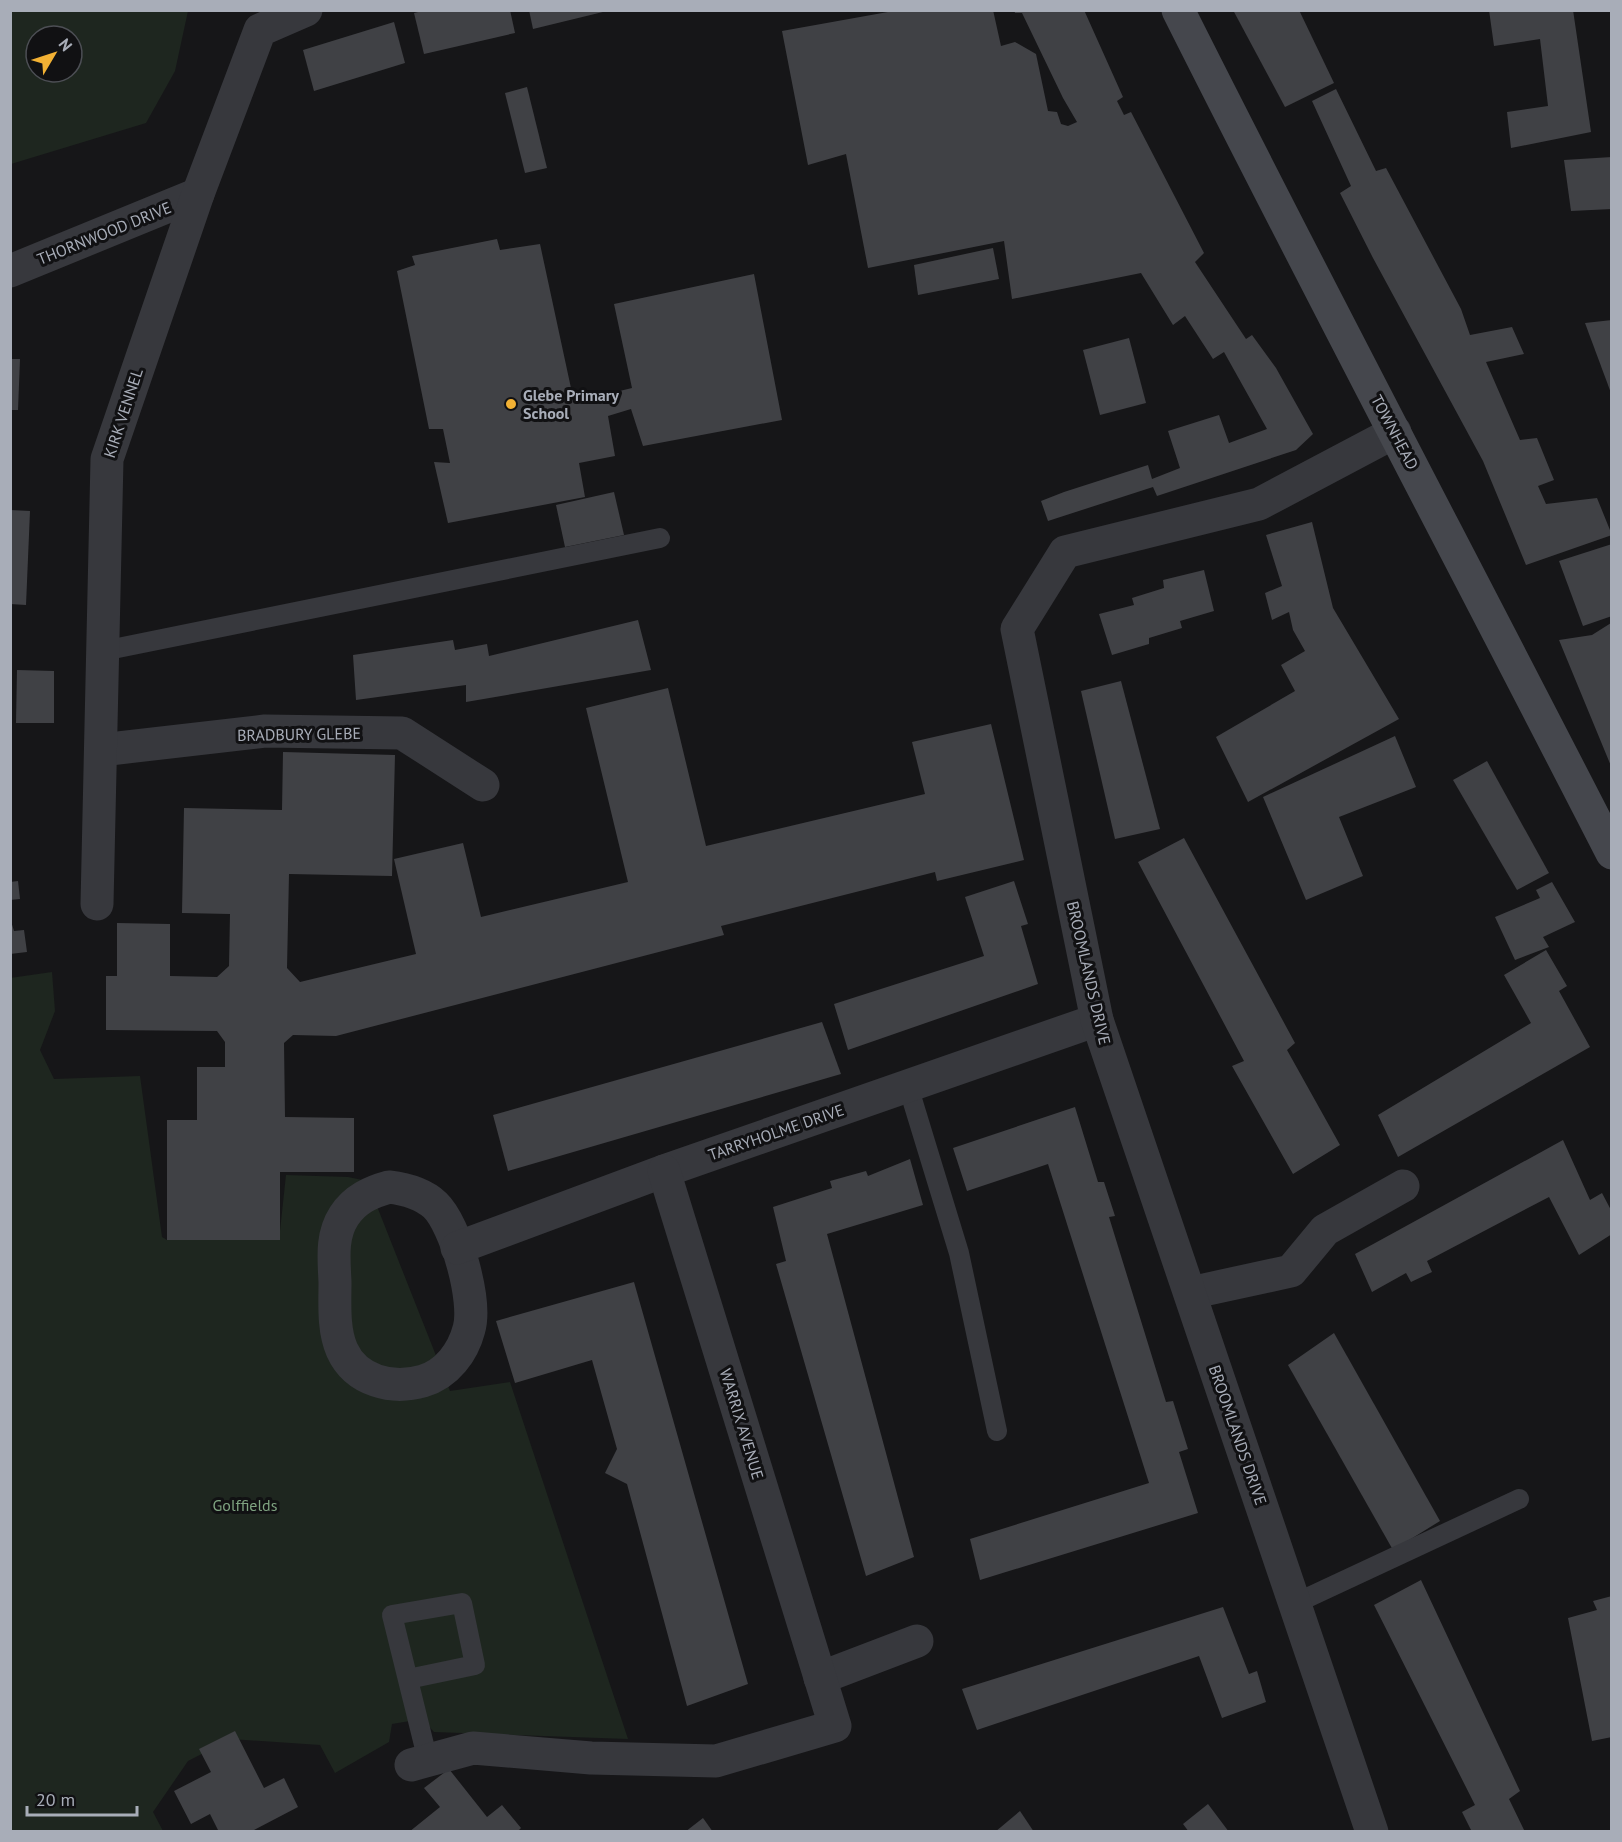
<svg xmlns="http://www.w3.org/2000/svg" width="1622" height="1842" viewBox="0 0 1622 1842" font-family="'PT Sans',sans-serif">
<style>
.green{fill:#1e261f;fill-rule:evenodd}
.building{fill:#404145}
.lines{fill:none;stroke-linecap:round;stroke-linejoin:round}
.service{stroke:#37383d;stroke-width:20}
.minor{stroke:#37383d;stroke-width:33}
.secondary{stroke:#45474d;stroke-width:33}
.poi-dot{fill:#f2b134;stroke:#111113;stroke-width:2}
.labels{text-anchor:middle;stroke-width:6;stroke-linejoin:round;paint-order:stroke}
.street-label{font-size:16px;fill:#a8adb8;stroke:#111113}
.poi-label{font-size:16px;font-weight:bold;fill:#a8adb8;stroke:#111113;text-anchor:start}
.park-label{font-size:16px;fill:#7fa381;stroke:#111113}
</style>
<rect width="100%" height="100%" fill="#161618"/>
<!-- green -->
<g class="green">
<path d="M11,10H188V11L175,71L146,123L11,164ZM36,36H72V72H36Z"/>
<polygon points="52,972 55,1011 40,1050 54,1079 140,1076 162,1237 167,1240 279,1240 286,1175 348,1177 367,1181 450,1391 510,1382 628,1739 434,1732 422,1719 392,1724 389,1742 335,1773 320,1745 231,1739 188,1761 153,1812 163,1831 11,1832 10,978"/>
</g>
<!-- building -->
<g class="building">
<polygon points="427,10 510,10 515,33 424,54 414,13"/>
<polygon points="529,10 607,10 607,11 533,29"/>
<polygon points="899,10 993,10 1001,46 1015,42 1036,54 1048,111 1057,112 1061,124 1068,126 1077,122 1063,98 1022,13 1015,13 1014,10 1084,10 1123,97 1117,101 1124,115 1131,112 1204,253 1195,262 1246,339 1252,335 1276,368 1313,434 1296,450 1157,496 1153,487 1048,521 1041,501 1064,492 1148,465 1152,479 1180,468 1168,431 1219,415 1229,443 1267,429 1224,352 1213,359 1185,316 1173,325 1141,273 1012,299 1004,241 868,268 846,154 808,165 782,31"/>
<polygon points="1233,10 1299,10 1334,83 1285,107"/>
<polygon points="1489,10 1573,10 1591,132 1511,148 1507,112 1548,106 1540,39 1494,46"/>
<polygon points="394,22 405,63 314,91 303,50"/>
<polygon points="527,87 547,168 525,173 505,93"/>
<polygon points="1336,89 1376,171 1386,168 1461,309 1470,335 1512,327 1524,354 1486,362 1520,440 1537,438 1554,480 1538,486 1546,504 1597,498 1612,535 1526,565 1483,461 1373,258 1340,193 1351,186 1312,101"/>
<polygon points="1612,157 1612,209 1571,211 1564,160"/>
<polygon points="497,239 500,250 540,244 574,402 632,388 614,304 754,274 782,420 643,446 631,409 608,416 615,456 579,463 585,497 448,523 434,462 450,463 443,429 429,429 397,271 415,265 412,256"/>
<polygon points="993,248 999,279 918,295 914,265"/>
<polygon points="1612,320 1612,393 1611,393 1585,323"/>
<polygon points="1129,338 1146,403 1100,415 1083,350"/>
<polygon points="10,359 20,359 18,410 10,410"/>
<polygon points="614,492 624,535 565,547 556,505"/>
<polygon points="10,510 30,511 26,605 10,604"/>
<polygon points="1312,522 1333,608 1399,719 1248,802 1216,737 1295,691 1281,665 1305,651 1293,630 1289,612 1272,620 1265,593 1282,586 1266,535"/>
<polygon points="1612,544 1612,616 1583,626 1559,561"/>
<polygon points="1204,570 1214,611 1180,621 1182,628 1149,638 1149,644 1112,655 1099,614 1134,605 1132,598 1164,588 1163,580"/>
<polygon points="638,620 651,670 466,702 466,685 356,700 353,655 453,640 455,650 487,644 489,656"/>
<polygon points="1611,623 1611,766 1559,640 1592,635"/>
<polygon points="17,670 54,671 54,723 16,723"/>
<polygon points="1121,681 1160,829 1115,839 1081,691"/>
<polygon points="668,688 706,846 925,794 912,742 991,724 1024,860 937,881 935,872 721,926 724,935 336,1036 293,1035 284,1043 285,1117 354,1118 354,1172 280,1172 280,1240 167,1240 167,1120 197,1120 197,1067 225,1067 225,1042 217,1031 106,1030 106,976 117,976 117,923 170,924 170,976 217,977 229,966 230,914 182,913 184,808 282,810 283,752 395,755 392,876 289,874 287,968 300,982 416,954 394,859 463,843 481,917 628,882 586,708"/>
<polygon points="1395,736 1416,787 1339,817 1363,876 1306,900 1263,797"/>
<polygon points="1487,761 1549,873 1517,890 1453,780"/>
<polygon points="1184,838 1295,1043 1287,1050 1340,1145 1293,1174 1232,1066 1244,1061 1138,862"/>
<polygon points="18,881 20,899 10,900 10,882"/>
<polygon points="1014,881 1028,924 1021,926 1038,984 848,1050 834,1004 984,956 965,897"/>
<polygon points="1552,882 1575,922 1543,937 1549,947 1515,960 1495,917 1540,898 1536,890"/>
<polygon points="10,918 14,931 24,930 27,952 10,954"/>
<polygon points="1546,950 1567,986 1559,991 1590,1047 1398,1157 1378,1115 1531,1023 1504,975"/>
<polygon points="822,1022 841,1074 508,1171 493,1115"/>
<polygon points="1075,1107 1098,1182 1104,1182 1115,1216 1109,1217 1166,1402 1173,1401 1188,1449 1179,1452 1198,1513 980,1580 970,1539 1149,1483 1048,1164 967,1191 953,1148"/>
<polygon points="1563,1140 1590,1200 1602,1193 1612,1212 1612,1234 1579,1255 1549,1197 1427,1261 1432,1272 1411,1282 1406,1273 1372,1292 1355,1254"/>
<polygon points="910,1159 923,1205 827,1234 914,1557 866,1576 776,1264 786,1261 773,1207 832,1188 830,1181 866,1171 868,1176"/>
<polygon points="634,1282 748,1684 687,1706 627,1484 605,1473 617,1449 592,1360 515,1383 496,1321"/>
<polygon points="1334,1333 1440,1521 1393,1550 1288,1365"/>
<polygon points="1421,1580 1520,1791 1509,1799 1525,1832 1472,1832 1462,1812 1475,1805 1374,1605"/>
<polygon points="1612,1596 1612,1737 1592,1741 1568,1618 1597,1610 1593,1601"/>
<polygon points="1223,1607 1249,1674 1257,1671 1266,1702 1222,1718 1199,1656 977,1730 962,1689"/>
<polygon points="235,1731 264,1788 284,1778 298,1807 250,1832 219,1832 210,1814 191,1824 174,1791 211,1772 199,1749"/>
<polygon points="449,1769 487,1817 502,1805 521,1828 517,1832 409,1832 440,1807 424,1788"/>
<polygon points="1208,1804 1229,1832 1189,1832 1183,1824"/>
<polygon points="1020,1811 1034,1832 995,1832"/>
<polygon points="703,1818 713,1832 685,1832"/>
</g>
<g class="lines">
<!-- service -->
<g class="service">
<polyline points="103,651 660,538"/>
<polyline points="908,1086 959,1253 997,1431"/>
<polyline points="1294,1604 1519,1499"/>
<polyline points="408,1679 475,1665 462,1603 392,1615 428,1761"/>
</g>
<!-- minor -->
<g class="minor">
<polyline points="10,271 198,194"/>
<polyline points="101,750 265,731 402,733 483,785"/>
<polyline points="97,904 107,459 198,194 260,30 306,10"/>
<path d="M389,1187C406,1189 422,1193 435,1205C456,1225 477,1301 469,1329C463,1352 447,1374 423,1381C392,1390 356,1381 342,1350C333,1330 335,1303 335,1282C334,1259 331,1236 344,1216C355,1199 371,1192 389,1187Z"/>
<polyline points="457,1248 664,1171 1097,1020"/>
<polyline points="1190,1293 1291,1271 1325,1230 1403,1186"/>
<polyline points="820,1678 917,1641"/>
<polyline points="411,1765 473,1748 591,1758 716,1761 835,1726 664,1171"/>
<polyline points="1372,1832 1097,1020 1017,629 1065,552 1259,504 1395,432"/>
</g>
<!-- secondary -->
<path class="secondary" d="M1178,10C1320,293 1468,572 1612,853"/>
</g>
<!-- markers -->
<circle class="poi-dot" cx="511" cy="404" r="6"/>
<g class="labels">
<!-- street labels -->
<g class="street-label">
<text transform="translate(104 233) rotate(-22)" y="6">THORNWOOD DRIVE</text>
<text transform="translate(123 413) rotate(-72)" y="6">KIRK VENNEL</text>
<text transform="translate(1395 432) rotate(62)" y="6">TOWNHEAD</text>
<text transform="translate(299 734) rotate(-1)" y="6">BRADBURY GLEBE</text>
<text transform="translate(1089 973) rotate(77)" y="6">BROOMLANDS DRIVE</text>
<text transform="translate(776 1132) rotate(-19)" y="6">TARRYHOLME DRIVE</text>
<text transform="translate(742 1424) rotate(73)" y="6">WARRIX AVENUE</text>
<text transform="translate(1238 1435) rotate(71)" y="6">BROOMLANDS DRIVE</text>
</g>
<!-- poi labels -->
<g class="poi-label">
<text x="523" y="401">Glebe Primary<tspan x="523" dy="18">School</tspan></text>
</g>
<!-- park labels -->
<g class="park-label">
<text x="245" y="1511">Golffields</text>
</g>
</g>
<!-- border -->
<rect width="1622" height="1842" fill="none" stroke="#a8adb8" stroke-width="24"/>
<!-- north arrow -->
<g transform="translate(54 54) rotate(51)"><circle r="28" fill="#111113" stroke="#4d4f55" stroke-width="1.5"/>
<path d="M0-4.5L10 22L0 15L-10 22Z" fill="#f2b134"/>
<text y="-9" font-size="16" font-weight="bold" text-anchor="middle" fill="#a8adb8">N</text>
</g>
<!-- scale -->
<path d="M27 1806v9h110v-9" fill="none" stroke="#a8adb8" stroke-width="3"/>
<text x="36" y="1806" font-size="18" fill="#a8adb8" stroke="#111113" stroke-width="4.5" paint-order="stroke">20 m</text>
</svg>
